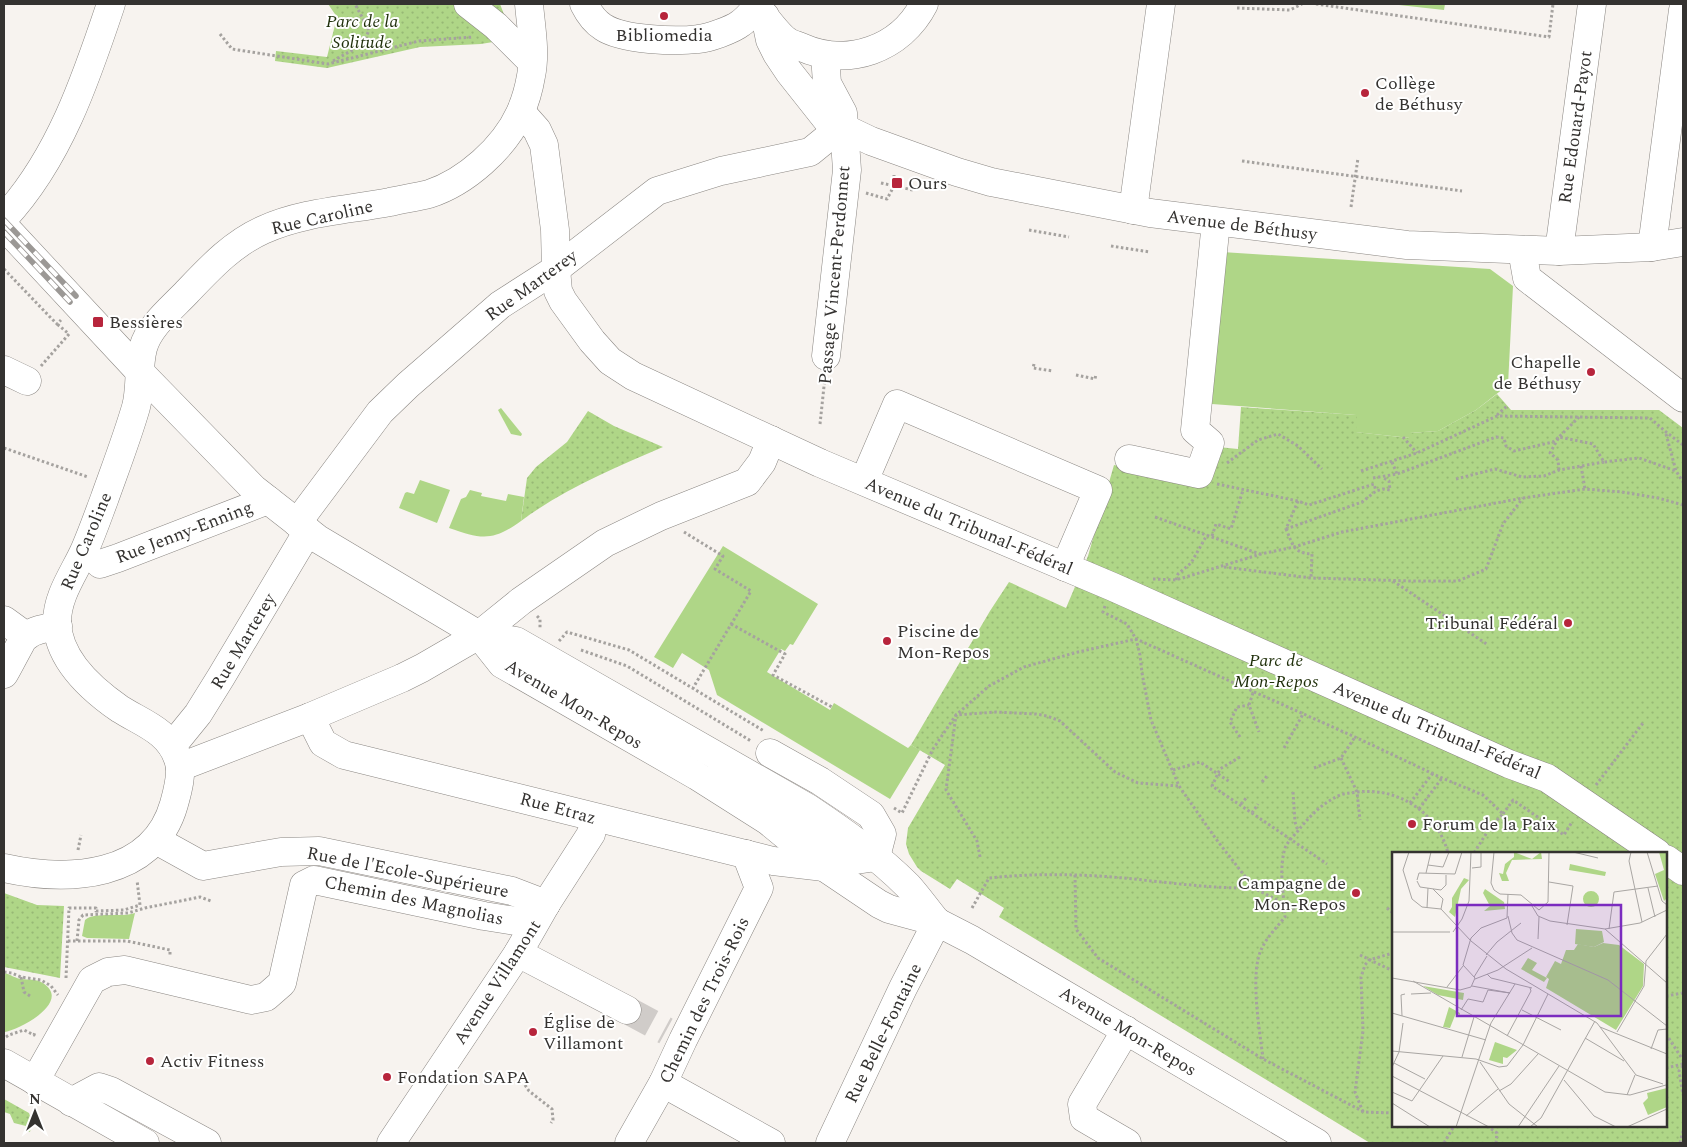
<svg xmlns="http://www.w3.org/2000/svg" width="1687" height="1147" viewBox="0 0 1687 1147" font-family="Spectral,serif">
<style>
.grass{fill:#afd687}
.park{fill:url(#park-dots);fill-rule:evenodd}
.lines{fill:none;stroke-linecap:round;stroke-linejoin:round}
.minor-tunnel{stroke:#d0ccc9;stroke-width:28;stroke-dasharray:28 14;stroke-linecap:butt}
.minor-casing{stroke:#8b8783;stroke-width:29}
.major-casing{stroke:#8b8783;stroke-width:29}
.path{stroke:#a5a29f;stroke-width:3;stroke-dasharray:2.5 2.5;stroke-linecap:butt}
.minor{stroke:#fff;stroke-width:28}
.major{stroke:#fff;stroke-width:28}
.rail-casing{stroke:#9b9895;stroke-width:5.5}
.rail{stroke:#fff;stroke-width:4;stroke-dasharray:11;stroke-linecap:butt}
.poi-dot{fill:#b7253c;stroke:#fff;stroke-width:2}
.labels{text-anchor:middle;stroke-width:4;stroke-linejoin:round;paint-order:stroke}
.park-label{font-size:18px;font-style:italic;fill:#1f2f0a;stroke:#fff}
.poi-label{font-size:18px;fill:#343230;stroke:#fff;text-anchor:start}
.street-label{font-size:18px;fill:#343230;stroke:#fff}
.inset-road{fill:none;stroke:#a9a6a3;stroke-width:1}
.view{fill:#7b2cbf;fill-opacity:0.15;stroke:#7b2cbf;stroke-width:2.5}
.inset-edge{fill:none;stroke:#343230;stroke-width:2.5}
</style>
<defs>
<pattern id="park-dots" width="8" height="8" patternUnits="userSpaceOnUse" patternTransform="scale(1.25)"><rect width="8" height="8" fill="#afd687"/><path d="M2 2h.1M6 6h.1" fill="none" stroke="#97b875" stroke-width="1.8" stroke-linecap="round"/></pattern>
</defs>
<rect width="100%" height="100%" fill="#f7f3ef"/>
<!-- grass -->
<g class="grass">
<polygon points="1390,4 1445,4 1444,10"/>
<polygon points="1222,252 1490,269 1513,286 1508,385 1476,410 1438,431 1410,433 1410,438 1355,432 1356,415 1212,404"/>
<polygon points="501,408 522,434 521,436 511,434 498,410"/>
<polygon points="420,480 450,490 437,523 399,508 405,493 407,492 414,494"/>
<path d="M470,490L482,493L481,496L506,501L508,494L524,497L521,521C492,542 481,539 449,528L461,499L466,497Z"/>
<polygon points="723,546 818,604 793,645 790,644 785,651 781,649 767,672 830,710 834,703 908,748 911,745 920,750 890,799 717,695 709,670 682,653 673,668 654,657"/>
<path d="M135,913L129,939L87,938L82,936L85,920C95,911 122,918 135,913Z"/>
<path d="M4,973C10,974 16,979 22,979C28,980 36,979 41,982C74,1000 22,1029 5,1032L4,1031Z"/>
</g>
<!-- park -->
<g class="park">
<polygon points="328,4 500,4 505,17 493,42 481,44 420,47 327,68 275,61 276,51 327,57 337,17"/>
<path d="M1497,394L1511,410H1659L1683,428V1143H1370L999,917L1004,908L957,879L950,889L921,871L917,867L909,854L906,844L908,828L945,765L911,745L990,611L1009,582L1066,608L1088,556L1114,465L1127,468H1198L1218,447L1238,449L1241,407L1357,415L1356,432L1409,438L1410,433L1438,431L1476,410ZM1393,853H1666V1126H1393Z"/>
<path d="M588,411L614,426L663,447C614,468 564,489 521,521L527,478L536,467L567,442Z"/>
<polygon points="4,893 37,905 64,906 60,978 4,967"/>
<polygon points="4,1099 29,1113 32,1122 30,1132 25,1130 26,1126 14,1123 10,1114 4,1112"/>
</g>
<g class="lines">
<!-- minor-tunnel -->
<polyline class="minor-tunnel" points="627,1010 666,1031"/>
<defs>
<g id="minor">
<polyline points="468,4 496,26 532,62"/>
<path d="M584,4C588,12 595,22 603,27C622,40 676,42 698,39C709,38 732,30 741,23C747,19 752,12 757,7"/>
<polyline points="765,16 770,40 777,54 789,72 827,120 871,141 957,172 991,182 1150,213 1407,245 1559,251 1652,247 1683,242"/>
<polyline points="825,55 827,83 843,113 847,170 826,356"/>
<polyline points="521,112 537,130 544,145 555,230 556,269 558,291 563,301 592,341 610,361 633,376 820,463 1113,587 1509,764 1547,778 1657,853"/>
<polyline points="1133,210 1161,4"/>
<path d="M4,218C59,159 86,79 111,4"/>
<polyline points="4,226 140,372"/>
<polyline points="1652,247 1683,10"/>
<polyline points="1522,250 1527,278 1683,398"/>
<polyline points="1559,251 1592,4"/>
<polyline points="4,370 27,381"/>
<polyline points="1129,459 1199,474 1210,443 1195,430 1216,222"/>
<polyline points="864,481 897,404 1098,490 1065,567"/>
<polyline points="297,523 380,412 408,385 500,305 556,269 657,191 721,171 810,152 826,139"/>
<polyline points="100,564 118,558 268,500"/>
<polyline points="4,620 26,636"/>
<path d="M4,674C9,666 22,639 27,636C35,629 48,628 58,626"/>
<polyline points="310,717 323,743 344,755 773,861 824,867"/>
<polyline points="172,746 198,714 221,677 308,531"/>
<polyline points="180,767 310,717 402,678 422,668 479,635 521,601 605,543 661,516 747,482 762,462 771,440"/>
<polyline points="712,780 747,791 856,860 876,857 882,834 871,815 820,781 770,753"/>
<polyline points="156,840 203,866 281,852 319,851 512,891 546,904"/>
<polyline points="1666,859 1683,871"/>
<polyline points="518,953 627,1010"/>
<polyline points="1126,1030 1082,1104 1084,1118 1127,1143"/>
<polyline points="35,1081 92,980 108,972 125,970 251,1000 266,997 282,983 304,885 314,880 484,916 522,922 546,904"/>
<polyline points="663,1083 771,1143"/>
<polyline points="71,1102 99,1087 111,1091 207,1143"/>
<polyline points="391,1143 518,953 546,904 591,834 595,818"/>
<polyline points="629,1143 663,1083 683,1040 759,888 746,854"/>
</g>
<g id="major">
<path d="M755,4C763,14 777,34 787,41C791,44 797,45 801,47C848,68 901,49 924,4"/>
<polyline points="140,372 254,489 318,539 479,635 502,664 697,776 768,821 824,867 879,904 889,909 937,922 972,940 1317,1143"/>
<path d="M479,635L516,641L808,808C844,832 878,856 908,886C918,897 927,910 937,922"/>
<path d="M4,868C67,882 153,879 174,804C178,790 183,772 178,759C169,731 142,723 120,709C91,689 58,659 57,622C57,595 75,572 85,549C92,533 98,516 104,500C115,469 127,438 136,407C141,388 138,367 143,348C149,326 172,308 187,292C210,268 232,244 263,230C302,212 348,210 390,202C403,199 417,197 429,194C466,182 504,148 520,113C525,102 529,88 531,76C536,53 531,27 529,4"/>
<polyline points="4,1063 145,1143"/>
<polyline points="830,1143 903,988 937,922"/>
</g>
</defs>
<!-- minor casing -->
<use href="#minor" class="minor-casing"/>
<!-- major casing -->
<use href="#major" class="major-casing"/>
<!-- path -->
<g class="path">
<polyline points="1316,4 1549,37 1553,4"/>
<polyline points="1237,8 1290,10 1302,4"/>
<polyline points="220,34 232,49 328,64 419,41 473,37"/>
<polyline points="333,61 363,44 369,30 355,4"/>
<polyline points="1242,161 1462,191"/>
<polyline points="881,183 913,190"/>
<polyline points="866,193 887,199 894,186 894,174"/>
<polyline points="1351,207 1358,158"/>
<polyline points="1029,230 1069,237"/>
<polyline points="1111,246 1150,252"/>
<polyline points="4,269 50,317 57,324 61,320"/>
<polyline points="1034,364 1033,368 1053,371"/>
<polyline points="41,366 69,334 57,324"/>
<polyline points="1076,375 1095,379 1096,374"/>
<polyline points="1497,415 1507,406"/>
<polyline points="820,424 825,377"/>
<polyline points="1666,434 1676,471 1683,482"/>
<polyline points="1403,437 1417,453"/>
<polyline points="4,448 88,477"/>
<polyline points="1392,462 1397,474"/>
<polyline points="1227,463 1258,440 1278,434 1298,446 1322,469"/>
<polyline points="1581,466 1585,489"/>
<polyline points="1559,470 1558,460 1550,453 1559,437 1579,417"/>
<polyline points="1361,471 1417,453 1497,416 1650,418 1666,432 1683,445"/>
<polyline points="1373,478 1397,474 1496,437 1504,438 1506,446 1514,451 1553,442 1559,437 1593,444 1604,462 1639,458 1676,471"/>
<polyline points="1456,479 1495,469 1522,477 1544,476 1559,470 1604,462"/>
<polyline points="1217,484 1298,501 1309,505 1374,484 1376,491"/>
<path d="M1298,501L1286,529C1293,545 1293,553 1312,554L1311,578"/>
<polyline points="1155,517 1260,554"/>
<polyline points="1286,529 1362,502 1376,491 1383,489 1390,490 1389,481 1382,477"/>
<polyline points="684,532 723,556 715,569 751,591 693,688"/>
<polyline points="1212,536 1216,524 1231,529 1243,490"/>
<polyline points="1224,567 1311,578 1412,581 1458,581 1486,569 1503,524 1523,498"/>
<polyline points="1153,579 1176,580 1261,554 1294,547 1342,532 1523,498 1585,489 1622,492 1658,498 1683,505"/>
<polyline points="1176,580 1178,574 1191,563 1207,535"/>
<polyline points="1393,581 1488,645"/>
<polyline points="1105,606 1103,612 1127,624 1136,639 1140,655 1142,673 1151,720 1179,786 1216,839 1254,888 1296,910"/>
<polyline points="537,616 540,619 540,629"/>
<polyline points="731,624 785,654 773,675 832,707"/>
<polyline points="559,641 567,632 629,650 764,731"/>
<polyline points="581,650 627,666 751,741"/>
<polyline points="1253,693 1249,705 1259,732"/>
<polyline points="1240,737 1230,722 1237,707 1249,705"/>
<polyline points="1284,748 1303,714"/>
<polyline points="1240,757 1220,769 1212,786 1327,864"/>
<polyline points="1341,758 1357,792 1360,820"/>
<polyline points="1314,768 1341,758 1355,737"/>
<polyline points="1173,770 1200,762 1230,782"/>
<polyline points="1262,782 1267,776"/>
<polyline points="1596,785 1643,723"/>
<polyline points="1293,792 1295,822 1298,831"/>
<polyline points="1410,803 1433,773"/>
<polyline points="1241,804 1247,797"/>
<polyline points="894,808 902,813 933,749 956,715 989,686 1024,667 1078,652 1136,639 1355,737 1442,778 1483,795 1503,814 1491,826 1474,853"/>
<polyline points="1419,809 1442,778"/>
<polyline points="1252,813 1258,804"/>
<polyline points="1503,814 1513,800 1564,835 1572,822"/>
<polyline points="78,850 81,835"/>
<polyline points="980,857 977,841 946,790 956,715 996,712 1036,714 1047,716 1060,721 1115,772 1138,783 1179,786"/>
<polyline points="1075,875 1076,929 1098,958 1263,1059 1364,1112 1393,1113"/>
<path d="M972,908L989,878C1017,875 1046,874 1074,875C1134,876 1193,889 1254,888"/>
<polyline points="1387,908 1393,913"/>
<polyline points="68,941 127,941 170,950 170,957"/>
<polyline points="77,941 79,920 83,915 128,913 145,908 200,897 211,901"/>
<polyline points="1360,955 1393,971"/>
<polyline points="4,972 12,973 21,977 41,980 51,986 58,995"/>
<polyline points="21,977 24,992 30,996"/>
<polyline points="66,978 69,908 96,908 96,911 124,910 140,905 137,880"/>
<polyline points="1666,996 1683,993"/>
<polyline points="1666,1034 1683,1060"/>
<polyline points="6,1037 9,1035 24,1030 34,1035 35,1032"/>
<path d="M1263,1059C1260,1031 1249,972 1262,948C1267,937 1278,926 1285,917C1284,895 1279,873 1284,852C1285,843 1296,834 1301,827C1311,815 1322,804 1336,797C1343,793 1350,793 1358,792C1398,787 1438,813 1448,853"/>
<polyline points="1683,1066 1679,1071 1683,1095"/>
<polyline points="1666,1068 1683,1064"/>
<polyline points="525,1085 529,1091 552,1109 553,1120 551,1123"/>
<polyline points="1363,1112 1355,1092 1363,1031 1361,977 1365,965 1369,960 1393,953"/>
<polyline points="1487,1126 1497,1133 1496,1143"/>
<polyline points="1444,1143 1454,1126"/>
<polyline points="1680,1143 1683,1131"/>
</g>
<!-- minor -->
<use href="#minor" class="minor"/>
<!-- major -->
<use href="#major" class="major"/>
<defs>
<g id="rail">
<polyline points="4,220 76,296"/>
<polyline points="4,232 70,302"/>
</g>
</defs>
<!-- rail casing -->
<use href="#rail" class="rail-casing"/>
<!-- rail -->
<use href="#rail" class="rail"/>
</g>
<!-- markers -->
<g class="poi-dot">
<circle cx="664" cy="16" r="5"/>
<circle cx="1365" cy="93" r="5"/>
<rect x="891" y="177" width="12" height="12" rx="2.5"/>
<rect x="92" y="316" width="12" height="12" rx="2.5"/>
<circle cx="1591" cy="372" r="5"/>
<circle cx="1568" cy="623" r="5"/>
<circle cx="887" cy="641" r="5"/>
<circle cx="1412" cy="824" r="5"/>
<circle cx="1356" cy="893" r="5"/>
<circle cx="533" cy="1032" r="5"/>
<circle cx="150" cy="1061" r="5"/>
<circle cx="387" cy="1077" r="5"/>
</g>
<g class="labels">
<!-- park labels -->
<g class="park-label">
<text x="362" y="27">Parc de la<tspan x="362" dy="21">Solitude</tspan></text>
<text x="1276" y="666">Parc de<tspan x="1276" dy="21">Mon-Repos</tspan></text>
</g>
<!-- poi labels -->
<g class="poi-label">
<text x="664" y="41" text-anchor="middle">Bibliomedia</text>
<text x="1375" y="89">Collège<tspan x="1375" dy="21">de Béthusy</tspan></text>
<text x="908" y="189">Ours</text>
<text x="109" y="328">Bessières</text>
<text x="1581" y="368" text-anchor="end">Chapelle<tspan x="1581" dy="21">de Béthusy</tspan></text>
<text x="1558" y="629" text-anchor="end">Tribunal Fédéral</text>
<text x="897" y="637">Piscine de<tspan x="897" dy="21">Mon-Repos</tspan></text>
<text x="1422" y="830">Forum de la Paix</text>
<text x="1346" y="889" text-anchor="end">Campagne de<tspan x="1346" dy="21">Mon-Repos</tspan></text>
<text x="543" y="1028">Église de<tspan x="543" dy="21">Villamont</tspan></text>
<text x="160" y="1067">Activ Fitness</text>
<text x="397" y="1083">Fondation SAPA</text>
</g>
<!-- street labels -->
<g class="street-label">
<text transform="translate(1575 127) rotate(-82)" y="6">Rue Edouard-Payot</text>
<text transform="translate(322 217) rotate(-13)" y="6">Rue Caroline</text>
<text transform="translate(1242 225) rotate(7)" y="6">Avenue de Béthusy</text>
<text transform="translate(834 275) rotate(-85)" y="6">Passage Vincent-Perdonnet</text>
<text transform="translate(531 285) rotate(-36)" y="6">Rue Marterey</text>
<text transform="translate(969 526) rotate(23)" y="6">Avenue du Tribunal-Fédéral</text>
<text transform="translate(184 532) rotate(-21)" y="6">Rue Jenny-Enning</text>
<text transform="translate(86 541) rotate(-67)" y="6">Rue Caroline</text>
<text transform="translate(243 641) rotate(-59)" y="6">Rue Marterey</text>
<text transform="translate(574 704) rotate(31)" y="6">Avenue Mon-Repos</text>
<text transform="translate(1437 730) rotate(23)" y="6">Avenue du Tribunal-Fédéral</text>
<text transform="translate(558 808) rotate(15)" y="6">Rue Etraz</text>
<text transform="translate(408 872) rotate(11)" y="6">Rue de l'Ecole-Supérieure</text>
<text transform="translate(414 900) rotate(12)" y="6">Chemin des Magnolias</text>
<text transform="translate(497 982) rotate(-57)" y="6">Avenue Villamont</text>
<text transform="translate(704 1000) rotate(-64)" y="6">Chemin des Trois-Rois</text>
<text transform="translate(1128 1031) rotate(31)" y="6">Avenue Mon-Repos</text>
<text transform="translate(883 1033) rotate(-64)" y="6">Rue Belle-Fontaine</text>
</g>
</g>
<!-- overview -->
<g transform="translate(1392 852)">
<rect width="275" height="275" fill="#f7f3ef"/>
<path d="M178,12L214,20L213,24L177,18ZM191 47a8 8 0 1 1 16 0a8 8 0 1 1-16 0ZM184,77L210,79L212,90L202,95L183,92ZM136,106L145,111L140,118L155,126L152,130L129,117Z" fill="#afd687"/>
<path d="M122,0L140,7L149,0L150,7L120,8L114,21L117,29H110L107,21L111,22L113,12L122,5Z" fill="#afd687"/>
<path d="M267,0H275V46L272,49L263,22L272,18ZM72,26L77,28L69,37L63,65L57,60L60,55V46ZM93,37L112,50L113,57L92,59L98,54L91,41ZM211,91L227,93L252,112L251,134L224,178L154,136L157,127L154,125L163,109L169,112L174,98H182L186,92L202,95ZM31,134L72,141L71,148L46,143ZM57,155L68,161V163L64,161L58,176L51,175ZM103,190L125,198L115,206L111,205V212L97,208ZM275,236V255L256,263L251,251L256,246L255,241Z" fill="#afd687"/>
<path class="inset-road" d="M17,0L11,18L20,47L30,55L49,57L79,89M102,0L99,31L102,38L108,42L129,43L147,58L156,50L157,0M181,0L206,6M239,0L237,9L250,70M255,0L270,49L275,53M36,13L51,15L57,0M80,16L89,15V0M34,21L39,0M25,28L27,21L63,22L70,0M25,29L28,35L49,38L54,33V23M157,30L181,34L175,73M256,36L263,65M41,37L51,47L49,57M140,54L146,64L158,69L213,77L248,71L275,58M35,56L36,36M116,64L120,81L125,88L216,128L275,174M213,77L275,131M217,77L222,40L266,34M0,80H58M61,80L70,67L77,49L79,0M146,87L147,65M79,89L114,117L205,171L244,223L271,232M94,103L105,90L129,71M95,122L99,126L140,136M82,125L95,104M0,126L68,138L79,135L83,126L71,113L79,86L89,76L115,66L116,42M83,127L106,118L140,96M21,129L213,240L238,243L274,233M80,134L118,141M55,135L71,114M19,142L39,141M69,158L76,147L91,150L96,138L118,141M130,158L169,178M0,161L94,188M10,164L9,143L13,142M208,175L275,202M225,180L252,134L254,109L275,82M115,184L139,139L138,136M193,186L232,209M259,197L266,178L275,177M0,199L84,207L107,215L115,214L131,193L156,142M7,200L11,171M70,205L82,165M88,210L117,252L146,275M2,211L33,227M0,215L7,200M0,224L97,275M172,228L202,264L224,275M107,239L119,232L146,202M0,240L20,249L51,204M235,243L243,223M0,251L38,275M74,264L106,237M64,275L99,171L123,132M126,275L167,214M138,275L149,266L203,169M235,275L275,257"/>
<path class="view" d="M65,53H229V164H65Z"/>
<rect width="275" height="275" class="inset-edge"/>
</g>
<!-- border -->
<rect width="1687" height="1147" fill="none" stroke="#343230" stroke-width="10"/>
<!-- north arrow -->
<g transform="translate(35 1112)" stroke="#ffffff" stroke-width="4" paint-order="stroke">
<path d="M0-4L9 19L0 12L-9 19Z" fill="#343230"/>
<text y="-8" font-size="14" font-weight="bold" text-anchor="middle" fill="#343230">N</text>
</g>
</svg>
